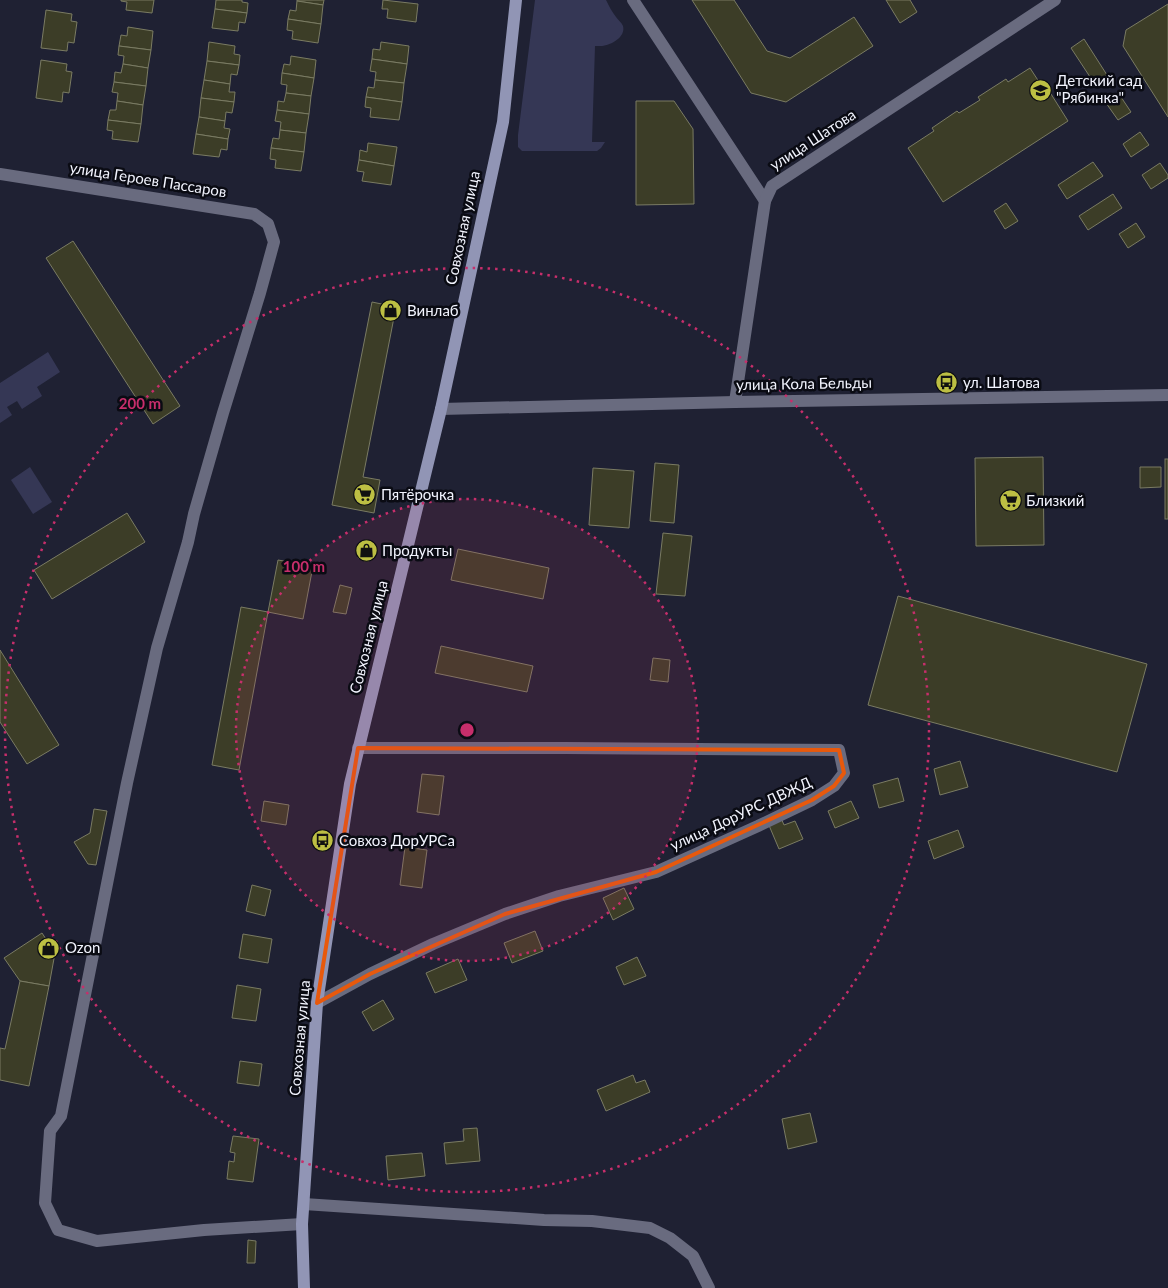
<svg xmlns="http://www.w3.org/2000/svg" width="1168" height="1288" viewBox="0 0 1168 1288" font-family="Lato,sans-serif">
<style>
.green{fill:#353755}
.building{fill:#3c3d27;stroke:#7a7b63}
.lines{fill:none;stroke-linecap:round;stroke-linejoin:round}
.minor{stroke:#696b7f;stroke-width:12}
.tertiary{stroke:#696b7f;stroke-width:12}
.secondary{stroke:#9195b5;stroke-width:12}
.marked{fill:none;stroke:#e8590c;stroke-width:4;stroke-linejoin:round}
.ring{fill:none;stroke:#c72e6b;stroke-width:2.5;stroke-dasharray:2.5 5}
.labels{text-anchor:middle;stroke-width:5;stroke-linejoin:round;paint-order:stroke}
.poi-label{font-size:15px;fill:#f2f4fe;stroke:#0a0b13;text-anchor:start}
.street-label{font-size:15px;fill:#f2f4fe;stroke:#0a0b13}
.centre{fill:#c72e6b;stroke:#0a0b13;stroke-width:2.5}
.ring-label{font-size:15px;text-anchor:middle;font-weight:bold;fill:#c72e6b;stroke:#0a0b13;stroke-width:5;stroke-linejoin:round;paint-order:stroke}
</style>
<rect width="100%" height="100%" fill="#1f2133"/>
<!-- green -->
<g class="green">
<path d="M535,0H606C609,6 612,12 616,17C618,20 622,23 623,26C626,37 611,45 602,46C600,46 597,46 595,46L592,142H605L601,148L597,151H522L518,147V135Z"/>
<polygon points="48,352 60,372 37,387 42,396 22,409 17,401 7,407 12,415 0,423 0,383"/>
<polygon points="30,467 52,502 33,514 11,480"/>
</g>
<!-- building -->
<g class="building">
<polygon points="121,0 154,0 152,13 126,10 127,2 121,1"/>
<polygon points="216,0 242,0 242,2 248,3 247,13 215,9"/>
<polygon points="297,0 324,0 323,5 297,1"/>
<polygon points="383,0 418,4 416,22 387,18 388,9 382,9"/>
<polygon points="692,0 734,0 767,51 790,58 854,17 873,46 786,102 751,93"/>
<polygon points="886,0 910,0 917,12 900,23"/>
<polygon points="297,1 323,5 321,24 288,19 290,10 296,11"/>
<polygon points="1168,4 1168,117 1123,46 1126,30"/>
<polygon points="215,9 247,13 245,23 239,22 238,31 212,28"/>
<polygon points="46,10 72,14 71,21 77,22 74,43 68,42 67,51 41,48"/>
<polygon points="288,19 321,24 318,43 292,39 293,31 287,30"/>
<polygon points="128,27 153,31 151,50 119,46 121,35 127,36"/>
<polygon points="1084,39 1107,75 1094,83 1071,48"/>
<polygon points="209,42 235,46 234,54 240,55 239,65 207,61"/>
<polygon points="381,42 409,46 407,64 372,59 373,49 380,50"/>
<polygon points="119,46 151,50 148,68 123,64 124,56 118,55"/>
<polygon points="291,56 316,60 314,78 282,73 284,64 290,65"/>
<polygon points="372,59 407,64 404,83 375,80 376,72 370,71"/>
<polygon points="41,60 67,64 66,71 72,72 69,93 63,92 62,102 36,98"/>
<polygon points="207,61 239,65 237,75 231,74 230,84 204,80"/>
<polygon points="123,64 148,68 146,86 114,82 115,72 121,73"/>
<polygon points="1030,68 1043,88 1046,86 1068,121 943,202 908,148 934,131 932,128 957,111 959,113 980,100 978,97 1006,79 1008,82"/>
<polygon points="282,73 314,78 311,96 286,93 287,85 281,84"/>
<polygon points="204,80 230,84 229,92 235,92 234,102 201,98"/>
<polygon points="375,80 404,83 402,102 366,97 368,87 374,88"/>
<polygon points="114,82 146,86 143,105 117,101 118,93 112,92"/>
<polygon points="286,93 311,96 309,114 277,110 278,101 284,102"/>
<polygon points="1119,94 1131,112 1118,120 1106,103"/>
<polygon points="366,97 402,102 399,120 370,117 371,108 365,107"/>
<polygon points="201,98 234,102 232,113 226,112 225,121 199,117"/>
<polygon points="117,101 143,105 141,124 108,120 110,110 116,110"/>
<polygon points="636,101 674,101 693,129 694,204 636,205"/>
<polygon points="277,110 309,114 306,133 280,130 281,122 275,121"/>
<polygon points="199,117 225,121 224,128 230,129 228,139 196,134"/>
<polygon points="108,120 141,124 138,142 112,139 113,131 107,130"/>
<polygon points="280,130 306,133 304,152 271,148 273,138 279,139"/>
<polygon points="1140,132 1149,145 1131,157 1123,144"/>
<polygon points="196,134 228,139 227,150 221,149 219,157 193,154"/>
<polygon points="368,143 397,147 394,166 359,160 360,150 367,152"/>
<polygon points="271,148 304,152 301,171 275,168 276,160 270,159"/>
<polygon points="359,160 394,166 391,185 362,181 364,172 357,171"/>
<polygon points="1093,162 1103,176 1067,199 1058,185"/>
<polygon points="1160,163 1168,175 1168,178 1151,189 1142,175"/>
<polygon points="1113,194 1122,208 1088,230 1079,216"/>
<polygon points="1006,203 1018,221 1005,229 994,211"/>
<polygon points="1136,223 1145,237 1128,248 1119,234"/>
<polygon points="73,241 180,406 153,424 46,258"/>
<polygon points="372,302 396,307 363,477 380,480 374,513 332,505"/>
<polygon points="1043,457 1044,545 976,546 975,458"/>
<rect x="1165" y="459" width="3" height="60"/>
<polygon points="655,463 679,465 674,523 650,521"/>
<polygon points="1140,467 1161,467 1161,487 1140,488"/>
<polygon points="593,468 634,471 629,528 589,525"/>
<polygon points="127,513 145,542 52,599 34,570"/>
<polygon points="663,533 692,536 685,596 656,594"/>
<polygon points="361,542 371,544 368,560 358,558"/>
<polygon points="458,549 549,568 543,599 451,580"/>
<polygon points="278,560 313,566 303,619 268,612"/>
<polygon points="340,585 352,588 346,614 333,612"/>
<polygon points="898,596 1147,664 1117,772 868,705"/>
<polygon points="241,607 268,612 239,770 212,765"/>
<polygon points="441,646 533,666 527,692 435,673"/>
<polygon points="0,650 59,745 27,764 0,722"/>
<polygon points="653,658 670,660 668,682 650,680"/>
<polygon points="960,761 968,787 940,795 934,769"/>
<polygon points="422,774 444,776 439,815 417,812"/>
<polygon points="898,778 904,801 879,808 873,785"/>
<polygon points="264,801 289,805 286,825 261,821"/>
<polygon points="851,801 859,818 835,828 828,811"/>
<polygon points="94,809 107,811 96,865 88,864 74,842 90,833"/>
<polygon points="781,818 784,825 795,821 803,839 779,849 768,823"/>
<polygon points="958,830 964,847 934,859 928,841"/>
<polygon points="405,847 427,850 422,888 400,885"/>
<polygon points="252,885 271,890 265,916 246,911"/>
<polygon points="624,888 634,909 613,920 603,898"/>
<polygon points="535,931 543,951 512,963 504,943"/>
<polygon points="42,933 55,953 49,986 20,981 4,958"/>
<polygon points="243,934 272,939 268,963 239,958"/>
<polygon points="637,957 646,976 624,985 616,967"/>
<polygon points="458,959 467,980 435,993 426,973"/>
<polygon points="20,981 49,986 29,1086 0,1080 0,1048 5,1049"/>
<polygon points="237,985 261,989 256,1021 232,1018"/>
<polygon points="383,1000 394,1019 373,1031 362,1012"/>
<polygon points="240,1061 262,1064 259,1086 237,1083"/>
<polygon points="633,1075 636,1083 645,1080 650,1092 606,1111 597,1090"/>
<polygon points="810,1113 817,1142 788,1149 782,1119"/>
<polygon points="477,1128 480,1161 446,1164 444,1143 464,1141 463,1129"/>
<polygon points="233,1136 259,1139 253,1182 227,1179 229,1161 234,1162 235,1153 230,1152"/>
<polygon points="422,1153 425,1176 388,1180 386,1156"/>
<polygon points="248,1240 256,1241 255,1263 247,1263"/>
</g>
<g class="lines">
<!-- minor -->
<g class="minor">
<polyline points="633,0 765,201"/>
<polyline points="0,174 254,214 268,224 274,242 260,293 223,413 194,514 188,542 157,648 127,783 61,1116 50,1131 45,1203 58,1230 97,1241 204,1230 302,1224"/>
<polyline points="735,402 765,201 772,186 1055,0"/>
<polyline points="317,1003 370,974 433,944 505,914 559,896 656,872 758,826 812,800 834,786 844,773 839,750 566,748 358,748"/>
<polyline points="304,1204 544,1220 592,1221 650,1228 670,1238 693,1256 709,1288"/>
</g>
<!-- tertiary -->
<polyline class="tertiary" points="441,409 735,402 1168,395"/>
<!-- secondary -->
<polyline class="secondary" points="304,1288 302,1224 317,1003 350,784 441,409 503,122 516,0"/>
</g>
<!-- marked area -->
<path class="marked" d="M358,748L839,750L844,773L834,786L812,800L656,872L505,914L370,974L317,1003Z"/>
<!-- distance rings -->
<circle cx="467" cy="730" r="231" fill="#c72e6b" fill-opacity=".12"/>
<g class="ring">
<circle cx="467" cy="730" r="231"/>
<circle cx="467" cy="730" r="462"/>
</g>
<!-- icons -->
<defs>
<symbol id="school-disc" viewBox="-11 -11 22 22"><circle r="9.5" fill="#bdbf43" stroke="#0a0b13"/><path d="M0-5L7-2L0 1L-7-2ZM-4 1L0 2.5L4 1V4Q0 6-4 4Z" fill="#111"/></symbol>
<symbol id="shop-disc" viewBox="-11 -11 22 22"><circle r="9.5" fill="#bdbf43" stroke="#0a0b13"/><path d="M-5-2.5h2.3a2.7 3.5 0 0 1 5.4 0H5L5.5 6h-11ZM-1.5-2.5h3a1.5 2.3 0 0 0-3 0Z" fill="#111"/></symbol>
<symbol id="bus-disc" viewBox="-11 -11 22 22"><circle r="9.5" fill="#bdbf43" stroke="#0a0b13"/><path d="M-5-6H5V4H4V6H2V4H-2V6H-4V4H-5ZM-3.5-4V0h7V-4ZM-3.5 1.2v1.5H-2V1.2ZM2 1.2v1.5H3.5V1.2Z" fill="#111"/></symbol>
<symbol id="supermarket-disc" viewBox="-11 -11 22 22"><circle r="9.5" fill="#bdbf43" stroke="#0a0b13"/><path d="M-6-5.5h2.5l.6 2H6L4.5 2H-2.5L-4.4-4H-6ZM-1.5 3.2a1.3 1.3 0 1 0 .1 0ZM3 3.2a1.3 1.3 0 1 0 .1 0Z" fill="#111"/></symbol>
</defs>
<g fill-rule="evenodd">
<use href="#school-disc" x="1028" y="78" width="25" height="25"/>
<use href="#shop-disc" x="378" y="298" width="25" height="25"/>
<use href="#bus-disc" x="934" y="370" width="25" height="25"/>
<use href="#supermarket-disc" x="352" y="482" width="25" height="25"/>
<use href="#supermarket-disc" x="998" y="488" width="25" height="25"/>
<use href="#shop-disc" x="354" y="538" width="25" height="25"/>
<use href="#bus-disc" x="310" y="828" width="25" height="25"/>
<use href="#shop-disc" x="36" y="936" width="25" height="25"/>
</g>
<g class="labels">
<!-- poi labels -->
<g class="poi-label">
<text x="1056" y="86">Детский сад<tspan x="1056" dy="17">"Рябинка"</tspan></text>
<text x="407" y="316">Винлаб</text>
<text x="963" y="388">ул. Шатова</text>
<text x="381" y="500">Пятёрочка</text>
<text x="1026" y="506">Близкий</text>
<text x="382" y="556">Продукты</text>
<text x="339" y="846">Совхоз ДорУPCа</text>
<text x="65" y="953">Ozon</text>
</g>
<!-- street labels -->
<g class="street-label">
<text transform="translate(813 140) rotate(-33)" y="5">улица Шатова</text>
<text transform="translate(148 180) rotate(9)" y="5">улица Героев Пассаров</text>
<text transform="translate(463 228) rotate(-78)" y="5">Совхозная улица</text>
<text transform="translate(804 384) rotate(-1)" y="5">улица Кола Бельды</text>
<text transform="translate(369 637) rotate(-76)" y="5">Совхозная улица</text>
<text transform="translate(741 814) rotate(-25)" y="5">улица ДорУРС ДВЖД</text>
<text transform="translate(300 1038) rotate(-85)" y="5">Совхозная улица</text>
</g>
</g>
<circle cx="467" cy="730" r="8" class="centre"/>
<g class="ring-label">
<text x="140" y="409">200 m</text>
<text x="304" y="572">100 m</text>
</g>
</svg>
